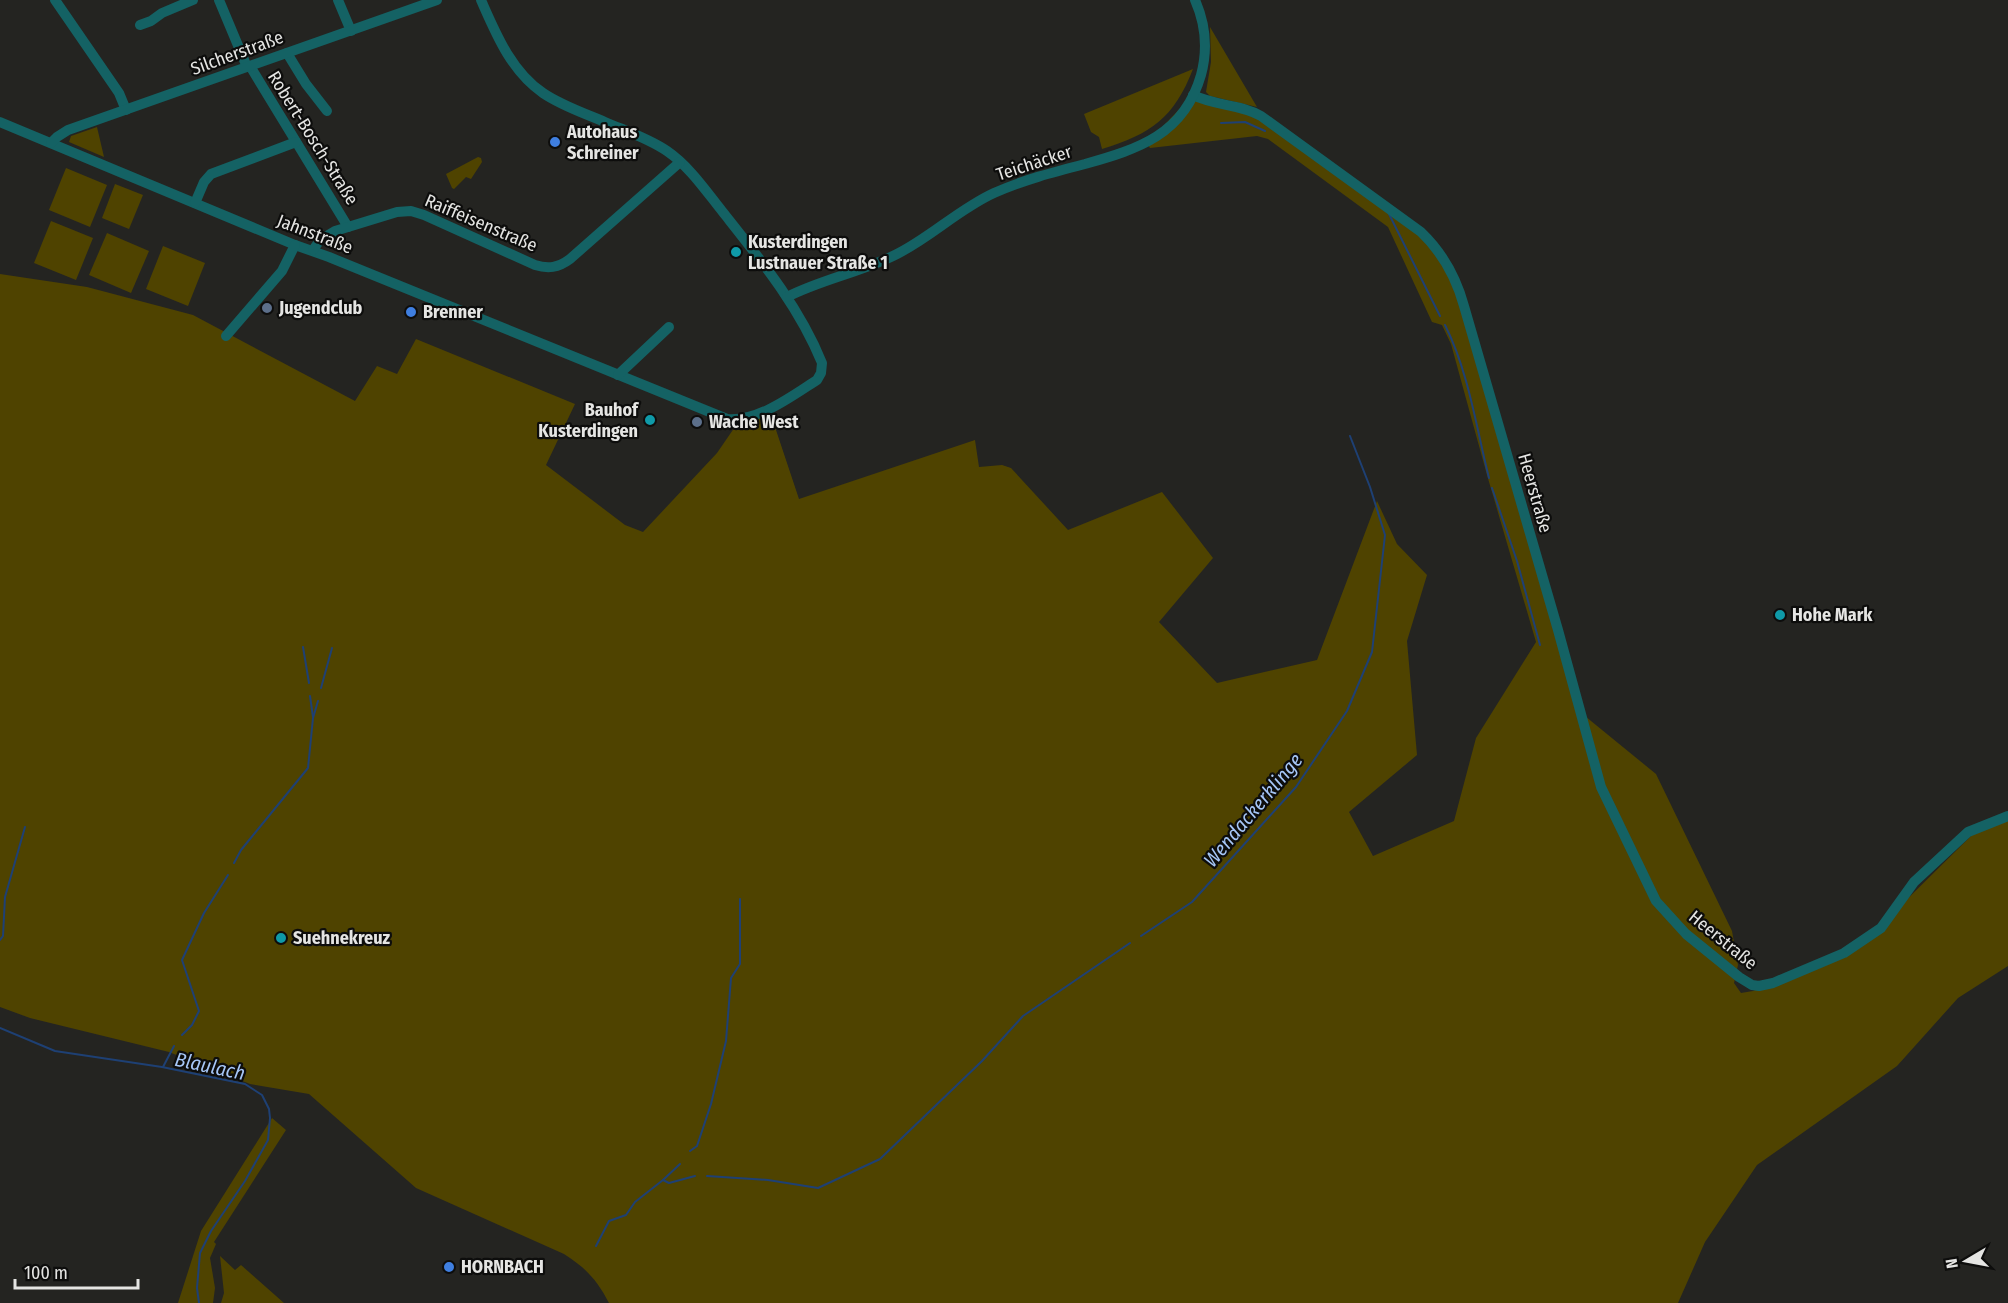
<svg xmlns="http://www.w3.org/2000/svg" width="2008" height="1303" viewBox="0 0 2008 1303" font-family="'Fira Sans Condensed',sans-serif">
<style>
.green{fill:#4f4300}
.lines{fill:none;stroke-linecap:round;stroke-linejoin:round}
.stream{stroke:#1e4074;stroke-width:2}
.minor{stroke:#146264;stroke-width:10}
.shop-dot{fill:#3f7fe0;stroke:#0d0d0c;stroke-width:2}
.culture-dot{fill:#0f9aa8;stroke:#0d0d0c;stroke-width:2}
.service-dot{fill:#5c6f8a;stroke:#0d0d0c;stroke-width:2}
.labels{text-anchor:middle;stroke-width:4.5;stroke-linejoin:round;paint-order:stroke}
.street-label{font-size:18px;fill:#e5e5e3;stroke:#0d0d0c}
.poi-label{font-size:18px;font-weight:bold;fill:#e5e5e3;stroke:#0d0d0c;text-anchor:start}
.water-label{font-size:20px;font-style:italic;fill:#a6c6f6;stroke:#0d0d0c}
</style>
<rect width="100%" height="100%" fill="#242421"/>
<!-- green -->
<g class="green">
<polygon points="1210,27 1257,107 1210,96 1206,92 1211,62"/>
<path d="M1193,69C1174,118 1151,134 1102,149L1099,137L1091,132L1084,114Z"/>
<path d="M1193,95L1248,110L1421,232L1449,267L1580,712L1656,774L1732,931L1738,965L1734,983L1741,993L1753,991L1843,952L1881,925L1972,835L2008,820V966L1958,998L1897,1066L1757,1165L1705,1242L1678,1303H609C597,1280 586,1268 564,1254L416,1188L309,1094L250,1084L169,1052L30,1018L0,1007V274L87,287L193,315L355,401L377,366L397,374L416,339L575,404L546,465L625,525L643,532L717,453L739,421L769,409L799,499L975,440L979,467L1002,465L1011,468L1068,530L1162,492L1213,558L1159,622L1217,683L1317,660L1377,501L1397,544L1427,575L1407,641L1417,755L1349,812L1373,856L1454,821L1476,738L1536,642L1487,475L1451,344L1442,325L1432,322L1388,227L1268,139L1257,136L1150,148L1147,143Z"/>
<polygon points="97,127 104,157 69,142 71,136"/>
<polygon points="478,157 481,158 482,162 471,179 466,177 454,189 452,188 446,174"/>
<polygon points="66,168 107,185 90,227 49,210"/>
<polygon points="115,184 143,195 129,229 102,218"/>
<polygon points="51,221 93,238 76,280 34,263"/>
<polygon points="107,233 149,251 131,293 89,275"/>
<polygon points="163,246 205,263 188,306 146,289"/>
<polygon points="272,1118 286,1130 214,1242 216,1244 210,1258 215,1288 213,1303 178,1303 201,1231"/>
<polygon points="220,1256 235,1270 241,1265 284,1303 221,1303 224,1293"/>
</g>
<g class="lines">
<!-- stream -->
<g class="stream">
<polyline points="1221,123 1245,122 1265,131"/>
<polyline points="1389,214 1440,316"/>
<path d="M1445,325C1469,373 1476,427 1489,478"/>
<polyline points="1492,488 1517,561 1540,645"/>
<polyline points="303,647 309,683"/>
<polyline points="321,688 332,648"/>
<polyline points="310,696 313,717"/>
<polyline points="234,863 241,850 308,768 313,718 318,701"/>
<polyline points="1141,936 1192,902 1296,787 1347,711 1372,652 1385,535 1370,487 1350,436"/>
<polyline points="0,940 3,936 5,897 25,827"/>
<polyline points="0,1028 55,1051 162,1067 245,1084 262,1095 269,1109 270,1118 268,1140 245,1181 211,1231 200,1253 197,1288 199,1303"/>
<polyline points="182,1035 192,1025 199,1011 182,960 204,913 228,875"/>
<polyline points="163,1067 174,1046"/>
<polyline points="690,1151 697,1146 711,1104 726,1041 731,978 740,964 740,899"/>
<polyline points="707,1176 768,1180 818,1188 880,1159 982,1061 1023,1016 1130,943"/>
<polyline points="663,1180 680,1164"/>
<polyline points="596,1246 609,1221 626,1215 635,1202 663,1180 669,1183 695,1176"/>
</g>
<!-- minor -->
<g class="minor">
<polyline points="55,0 119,93 126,110"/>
<polyline points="219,0 247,67"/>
<polyline points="338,0 351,31"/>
<polyline points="140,25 151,21 162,13 193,0"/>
<polyline points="287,53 306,84 327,111"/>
<polyline points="250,66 348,227"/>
<path d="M1193,95C1215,106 1241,104 1261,116L1421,232C1443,253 1456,277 1464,306L1558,630L1601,787L1656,901L1686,934L1739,977L1752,985L1759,986L1773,983L1844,953L1881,928L1914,882L1968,832L2008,816"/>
<path d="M0,122L295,245L329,257L727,419C758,422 792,396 817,380L821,373L822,363C799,306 760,259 722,211C706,191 689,166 667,151C648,138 626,131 605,122C584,113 562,106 543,93C511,71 496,34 481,0"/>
<polyline points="51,143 57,137 68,130 437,0"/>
<polyline points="195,203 204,182 211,174 296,142"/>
<path d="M313,250L320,240L335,231L397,212L411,211L424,215L535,265C548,269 558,268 570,259L680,162"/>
<path d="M787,297C822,279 862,272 897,254C931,237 959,209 994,193C1023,180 1054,172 1085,164C1138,149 1184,135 1201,75C1208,49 1206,25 1195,0"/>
<polyline points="226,336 282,271 295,245"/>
<polyline points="618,375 669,327"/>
</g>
</g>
<!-- markers -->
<g class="shop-dot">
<circle cx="555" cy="142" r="6"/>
<circle cx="411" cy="312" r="6"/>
<circle cx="449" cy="1267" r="6"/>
</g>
<g class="culture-dot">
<circle cx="736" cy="252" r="6"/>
<circle cx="650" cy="420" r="6"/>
<circle cx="1780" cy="615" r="6"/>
<circle cx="281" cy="938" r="6"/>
</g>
<g class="service-dot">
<circle cx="267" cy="308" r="6"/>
<circle cx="697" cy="422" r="6"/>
</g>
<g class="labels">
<!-- street labels -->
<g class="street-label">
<text transform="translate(237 53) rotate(-20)" y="6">Silcherstraße</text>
<text transform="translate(313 138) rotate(58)" y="6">Robert-Bosch-Straße</text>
<text transform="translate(1034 163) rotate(-18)" y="6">Teichäcker</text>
<text transform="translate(481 223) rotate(23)" y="6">Raiffeisenstraße</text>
<text transform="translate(315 234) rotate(21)" y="6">Jahnstraße</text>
<text transform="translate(1535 493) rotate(74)" y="6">Heerstraße</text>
<text transform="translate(1723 940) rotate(39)" y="6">Heerstraße</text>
</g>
<!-- poi labels -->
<g class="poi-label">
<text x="567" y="138">Autohaus<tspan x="567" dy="21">Schreiner</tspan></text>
<text x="748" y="248">Kusterdingen<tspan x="748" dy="21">Lustnauer Straße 1</tspan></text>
<text x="279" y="314">Jugendclub</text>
<text x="423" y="318">Brenner</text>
<text x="638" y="416" text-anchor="end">Bauhof<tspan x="638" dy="21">Kusterdingen</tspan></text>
<text x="709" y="428">Wache West</text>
<text x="1792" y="621">Hohe Mark</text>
<text x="293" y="944">Suehnekreuz</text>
<text x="461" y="1273">HORNBACH</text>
</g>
<!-- water labels -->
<g class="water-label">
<text transform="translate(1253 810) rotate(-50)" y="7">Wendackerklinge</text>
<text transform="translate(210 1066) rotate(12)" y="7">Blaulach</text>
</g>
</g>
<!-- north arrow -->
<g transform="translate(1966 1261) rotate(260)" stroke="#0d0d0c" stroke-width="4.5" paint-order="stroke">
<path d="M0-4.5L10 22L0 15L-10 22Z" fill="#e5e5e3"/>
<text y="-9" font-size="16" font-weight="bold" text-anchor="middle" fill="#e5e5e3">N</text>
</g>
<!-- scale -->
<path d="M15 1279v9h123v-9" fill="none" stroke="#e5e5e3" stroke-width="3"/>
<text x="24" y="1279" font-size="18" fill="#e5e5e3" stroke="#0d0d0c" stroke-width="4.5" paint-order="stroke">100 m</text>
</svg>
